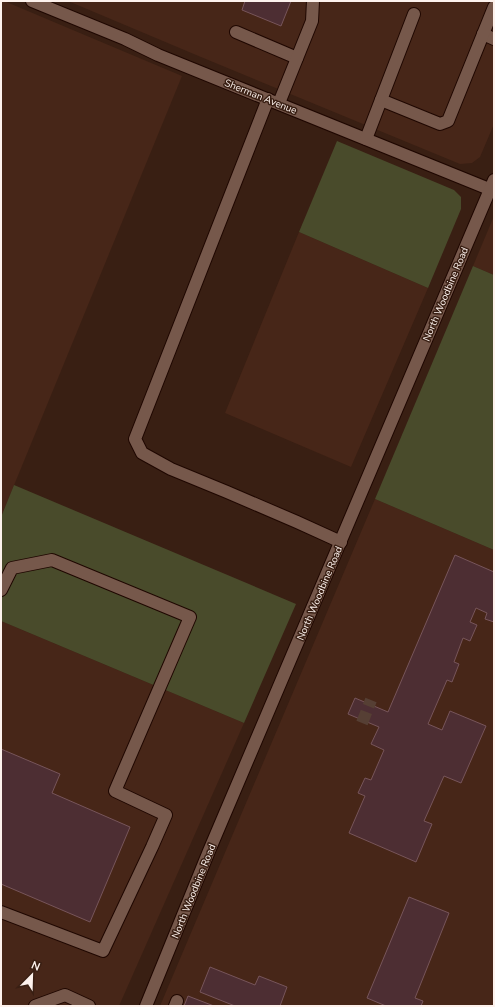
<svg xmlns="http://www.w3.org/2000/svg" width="495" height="1007" viewBox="0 0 495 1007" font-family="'Nunito Sans',sans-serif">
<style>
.built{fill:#472618}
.green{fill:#494b2b}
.building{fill:#4d2e33;stroke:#77555a}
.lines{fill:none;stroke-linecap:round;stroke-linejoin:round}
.minor-tunnel{stroke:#563f34;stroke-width:12;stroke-dasharray:12 6;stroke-linecap:butt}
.minor-casing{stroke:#1f0701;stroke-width:14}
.minor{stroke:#76584b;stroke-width:12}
.labels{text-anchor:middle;stroke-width:3;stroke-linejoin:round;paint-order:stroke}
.street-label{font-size:10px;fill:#fdf2ed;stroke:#391f13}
</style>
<rect width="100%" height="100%" fill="#391f13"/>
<!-- built -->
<g class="built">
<polygon points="1,1 4,1 182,76 1,517"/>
<polygon points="68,1 494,1 494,124 480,157 472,163 460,164 201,57"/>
<polygon points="494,216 494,275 473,266"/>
<polygon points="299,232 428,288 351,467 225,413"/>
<polygon points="375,499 494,550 494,1006 160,1006"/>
<polygon points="1,621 244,723 119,1006 1,1006"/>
</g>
<!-- green -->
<g class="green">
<polygon points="337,141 454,190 461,197 461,209 428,288 299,232"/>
<polygon points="473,266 494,275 494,550 375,499"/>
<polygon points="14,485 296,604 244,723 1,621 1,517"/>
</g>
<!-- building -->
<g class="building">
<polygon points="245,1 291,1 281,26 242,10"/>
<polygon points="455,555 494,572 494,622 485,619 487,613 476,608 470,622 477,625 470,641 463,638 454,662 459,664 452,682 447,680 428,724 442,730 450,711 486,726 461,783 444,776 424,821 432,824 416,862 349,833 365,796 358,793 365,778 371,780 384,750 371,744 379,727 348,714 355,698 388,712"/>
<polygon points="1,749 60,774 52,793 130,827 90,922 1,884"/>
<polygon points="409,897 449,913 415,998 423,1001 421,1006 386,1006 367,998"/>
<polygon points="210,967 255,985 259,976 287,987 280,1006 235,1006 200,992"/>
<polygon points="188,996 214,1006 184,1006"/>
</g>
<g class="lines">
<!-- minor-tunnel -->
<polyline class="minor-tunnel" points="362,723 371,700"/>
<defs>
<g id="minor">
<polyline points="32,1 125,39 158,55 494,191"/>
<polyline points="236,32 297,58"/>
<polyline points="483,34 494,39"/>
<polyline points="268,99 135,439 142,453 171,469 227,492 297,522 341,542"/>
<polyline points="381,100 440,124 448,121 494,7"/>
<polyline points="279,103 312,21 313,1"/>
<polyline points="366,139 414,14"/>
<polyline points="1,590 12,568 52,560 190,617 115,791 166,815 152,847 103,951 1,912"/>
<polyline points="35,1006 65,995 89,1006"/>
<polyline points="146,1006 209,851 494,180"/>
<polyline points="175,1006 177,1001"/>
</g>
</defs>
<!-- minor casing -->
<use href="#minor" class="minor-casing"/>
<!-- minor -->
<use href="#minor" class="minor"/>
</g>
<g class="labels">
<!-- street labels -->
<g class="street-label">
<text transform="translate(261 96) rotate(22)" y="4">Sherman Avenue</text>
<text transform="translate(445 294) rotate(-67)" y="4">North Woodbine Road</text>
<text transform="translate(319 593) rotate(-67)" y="4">North Woodbine Road</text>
<text transform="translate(193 891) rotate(-68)" y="4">North Woodbine Road</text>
</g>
</g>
<!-- border -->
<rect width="495" height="1007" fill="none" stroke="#fdf2ed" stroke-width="4"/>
<!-- north arrow -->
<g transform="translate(32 975) rotate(23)" stroke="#391f13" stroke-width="3" paint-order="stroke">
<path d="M0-3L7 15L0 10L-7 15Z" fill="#fdf2ed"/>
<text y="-6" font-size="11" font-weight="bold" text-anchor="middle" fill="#fdf2ed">N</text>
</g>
</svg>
